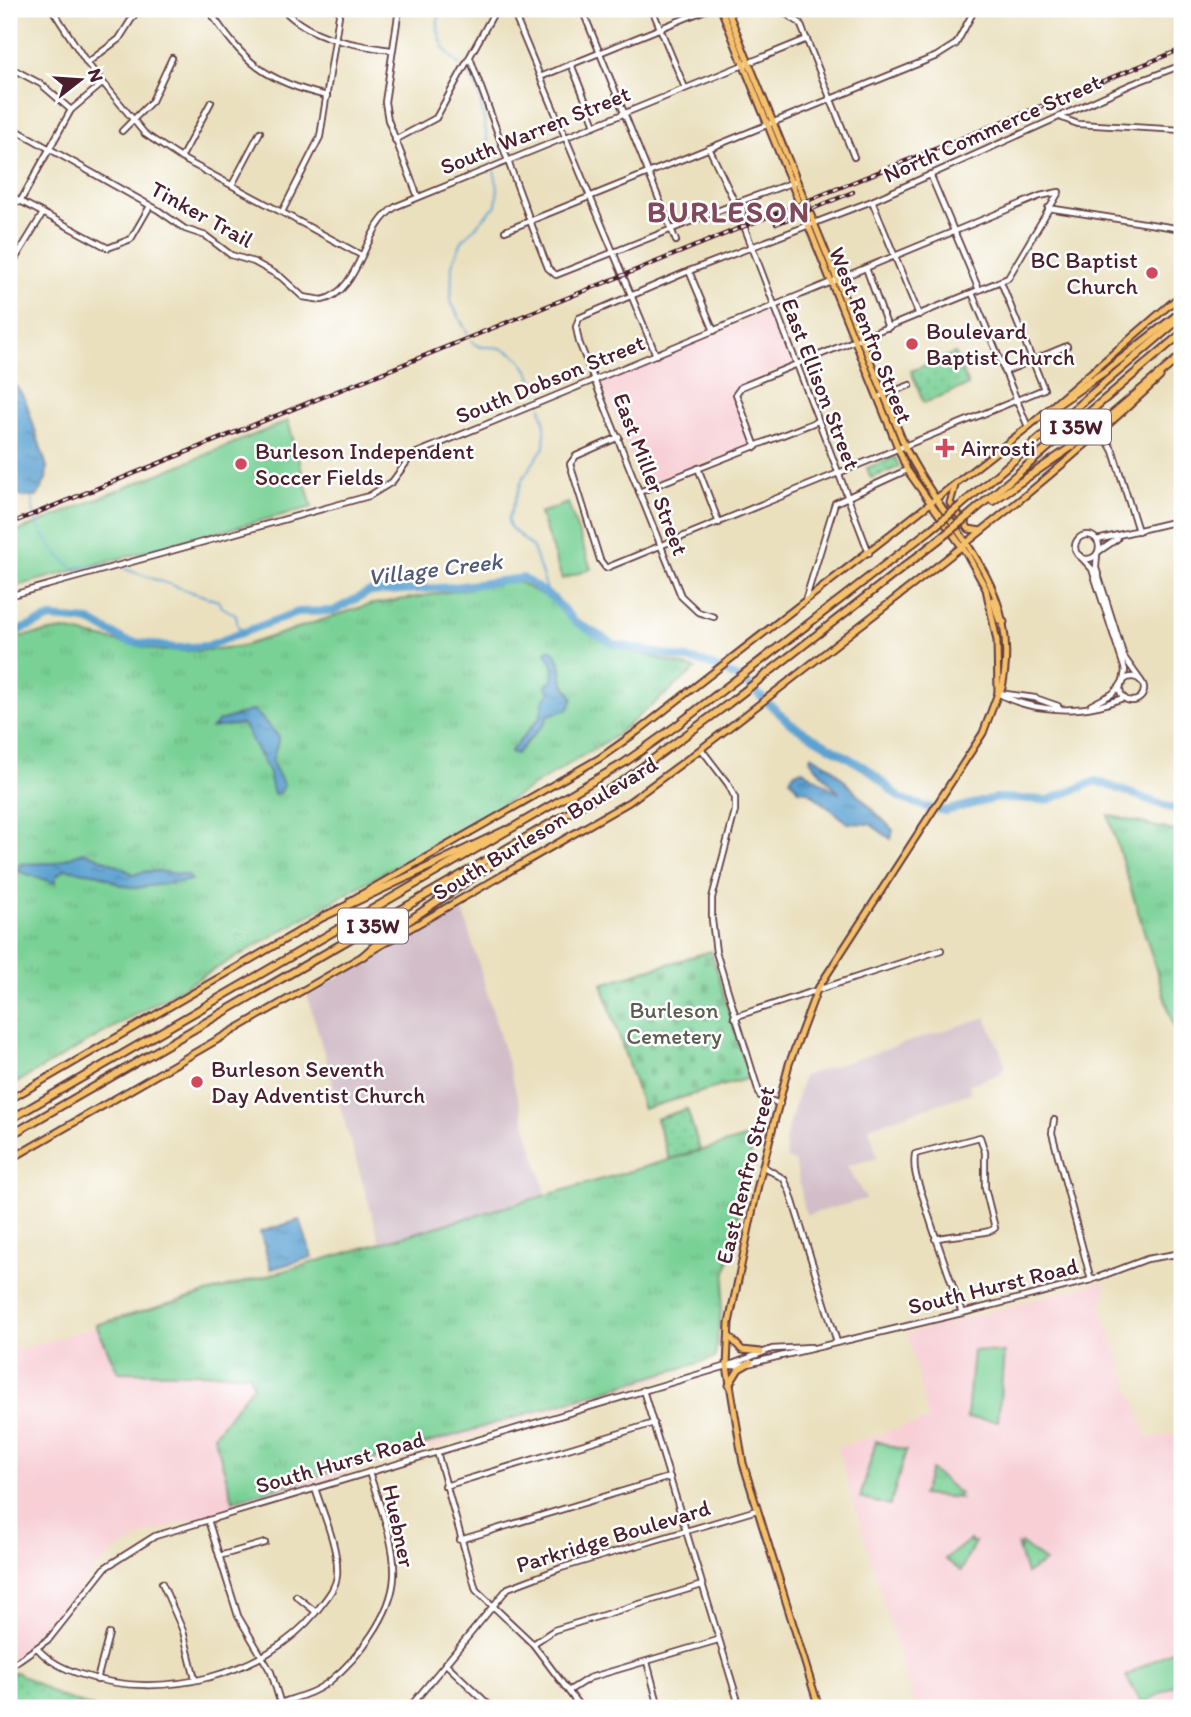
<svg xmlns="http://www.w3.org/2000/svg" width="1191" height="1717" viewBox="0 0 1191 1717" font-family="Itim,sans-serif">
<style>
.built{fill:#f7cfd5}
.industrial{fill:#d2bdc8}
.grass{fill:url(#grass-tufts);stroke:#627860;stroke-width:2}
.cemetery{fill:url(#cemetery-stones);stroke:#627860;stroke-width:2}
.park{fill:url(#park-dots);stroke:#627860;stroke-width:2}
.garden{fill:#79d196;stroke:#627860;stroke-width:2}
.water{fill:url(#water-ripples);stroke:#53607e;stroke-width:2}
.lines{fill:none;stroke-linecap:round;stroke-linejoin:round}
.stream{stroke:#5ca2d1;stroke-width:2}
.river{stroke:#5ca2d1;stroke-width:8}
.minor-casing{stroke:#623c41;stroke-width:8}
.major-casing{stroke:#623c41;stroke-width:9}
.highway-casing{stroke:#623c41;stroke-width:10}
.minor{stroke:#fff;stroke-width:4.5}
.major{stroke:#f5c16b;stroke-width:5}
.highway{stroke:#f5c16b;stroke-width:6}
.rail-casing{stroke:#4a1f2b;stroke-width:4.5}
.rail{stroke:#fff;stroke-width:2;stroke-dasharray:5;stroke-linecap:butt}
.highway-bridge-casing{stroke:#623c41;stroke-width:10;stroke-linecap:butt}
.highway-bridge{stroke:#f5c16b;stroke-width:6}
.poi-dot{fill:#d1495b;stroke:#fff;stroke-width:2.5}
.labels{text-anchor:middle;stroke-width:5;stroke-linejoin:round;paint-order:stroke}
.shield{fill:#fff;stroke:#80626b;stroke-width:2}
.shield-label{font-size:21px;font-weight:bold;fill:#4a1f2b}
.street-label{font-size:23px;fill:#4a1f2b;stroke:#fff}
.poi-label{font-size:23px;fill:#4a1f2b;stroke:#fff;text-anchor:start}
.park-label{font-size:23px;fill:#5a5d50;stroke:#fff}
.water-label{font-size:24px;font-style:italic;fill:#525a76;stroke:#fff}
.district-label{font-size:30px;font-weight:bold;letter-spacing:2px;fill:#814a5c;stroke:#fff}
</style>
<defs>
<pattern id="grass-tufts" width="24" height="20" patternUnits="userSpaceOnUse" patternTransform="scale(1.75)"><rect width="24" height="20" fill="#79d196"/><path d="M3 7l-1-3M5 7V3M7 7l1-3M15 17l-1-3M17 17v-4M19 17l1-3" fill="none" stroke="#6ab381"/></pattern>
<pattern id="cemetery-stones" width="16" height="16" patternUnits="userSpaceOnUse" patternTransform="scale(1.75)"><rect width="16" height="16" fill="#79d196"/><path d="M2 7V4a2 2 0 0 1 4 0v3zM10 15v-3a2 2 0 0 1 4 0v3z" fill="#6ab381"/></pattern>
<pattern id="park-dots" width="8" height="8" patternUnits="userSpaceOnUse" patternTransform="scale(1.75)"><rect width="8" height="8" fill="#79d196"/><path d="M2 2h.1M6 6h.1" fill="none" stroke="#6ab381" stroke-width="1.8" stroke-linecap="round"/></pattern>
<pattern id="water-ripples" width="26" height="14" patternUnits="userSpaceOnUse" patternTransform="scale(1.75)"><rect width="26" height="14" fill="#5ca2d1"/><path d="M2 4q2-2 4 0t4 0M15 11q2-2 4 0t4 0" fill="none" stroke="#4e83aa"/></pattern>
</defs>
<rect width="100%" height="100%" fill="#fff"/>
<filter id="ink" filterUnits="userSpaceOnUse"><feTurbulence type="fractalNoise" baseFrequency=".0143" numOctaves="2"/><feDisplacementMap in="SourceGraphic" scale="14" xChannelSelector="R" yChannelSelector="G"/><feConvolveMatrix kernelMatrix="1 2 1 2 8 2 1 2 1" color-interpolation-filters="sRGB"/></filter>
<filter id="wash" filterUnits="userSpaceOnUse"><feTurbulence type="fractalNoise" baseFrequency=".00686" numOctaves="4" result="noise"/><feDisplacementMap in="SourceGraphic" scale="28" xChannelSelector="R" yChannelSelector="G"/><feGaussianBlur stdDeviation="1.57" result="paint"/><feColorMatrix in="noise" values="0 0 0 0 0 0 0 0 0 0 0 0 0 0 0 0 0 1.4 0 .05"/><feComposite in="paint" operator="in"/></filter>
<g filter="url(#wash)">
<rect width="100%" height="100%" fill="#eae0be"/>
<!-- built -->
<g class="built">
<polygon points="772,310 794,364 731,389 752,445 641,487 601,380"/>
<polygon points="714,1148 673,1374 146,1534 115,1551 94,1570 47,1633 9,1661 9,1352"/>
<polygon points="1103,1281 1106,1291 1101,1308 1148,1438 1182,1433 1182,1708 915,1708 837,1447 928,1420 908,1334"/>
</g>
<!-- industrial -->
<g class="industrial">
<polygon points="462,907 547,1197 381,1245 307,995"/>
<polygon points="986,1017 1006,1064 1000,1074 969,1084 971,1093 869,1127 877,1158 847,1166 866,1199 806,1215 795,1162 787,1159 785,1141 803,1076"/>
</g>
<!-- grass -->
<g class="grass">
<polygon points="516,581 554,601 571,622 612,646 696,669 615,736 500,806 9,1087 9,638 64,630 162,651 199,651 243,646 368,605"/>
<polygon points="1108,815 1182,833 1182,1053"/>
<polygon points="755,1135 726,1272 715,1358 233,1501 214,1435 253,1385 249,1374 118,1372 96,1325"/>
<polygon points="931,1470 960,1494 956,1496 959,1498 922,1495"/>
<polygon points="971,1539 969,1542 975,1542 961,1571 945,1559"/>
<polygon points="1021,1543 1045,1562 1026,1574 1017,1544 1020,1548"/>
</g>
<!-- cemetery -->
<polygon class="cemetery" points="711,951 749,1078 643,1109 602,984"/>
<!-- park -->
<g class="park">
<polygon points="955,353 968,385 924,403 911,371"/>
<polygon points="895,457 899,467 871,478 867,468"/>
<polygon points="687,1109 700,1150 669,1159 656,1119"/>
<polygon points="16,1672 59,1696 95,1708 9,1708 9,1675"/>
</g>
<!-- garden -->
<g class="garden">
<polygon points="288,421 312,507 9,588 9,535"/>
<polygon points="568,503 591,569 562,579 540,513"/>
<polygon points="973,1350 1004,1353 998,1421 967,1418"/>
<polygon points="876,1441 906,1451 890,1506 860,1498"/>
<polygon points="1182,1645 1182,1681 1142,1704 1126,1676"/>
</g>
<!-- water -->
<g class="water">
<polygon points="9,377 25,399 47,467 46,479 37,497 21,497 9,479"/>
<path d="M549,649C562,656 560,666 562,678C563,684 570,692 573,698L569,709L548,715L544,724L516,754L510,752L541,716L543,701L550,692L546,686L554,678L553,665L546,652Z"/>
<polygon points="254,710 279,737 272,762 284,786 280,793 274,794 268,771 243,724 212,728 219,721"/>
<polygon points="811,755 830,766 893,830 891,839 870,824 848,823 808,791 799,790 790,779 795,772 803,770 840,794 810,760"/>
<path d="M83,852C91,853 128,870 134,875C150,867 170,873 187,875L192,880L136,888L120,885L99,874L65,869L56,876L55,883L17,871L20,864L55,863Z"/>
<polygon points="300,1220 312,1257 271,1269 260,1232"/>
</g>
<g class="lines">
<!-- stream -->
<g class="stream">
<path d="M441,9C432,30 443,52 460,65"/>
<polyline points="470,75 479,93 491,160"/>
<polyline points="468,334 451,302 452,265 462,241 496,205 498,187 494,171"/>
<path d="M471,340C478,348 481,347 491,347C519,348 531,370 537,393"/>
<polyline points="541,407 545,425 544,447 523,478 508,520 510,527 533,548 549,596"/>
<path d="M32,499C33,526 51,551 73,568L116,564"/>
<polyline points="125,569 218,601 222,607 236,615 238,627 248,632"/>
</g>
<!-- river -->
<polyline class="river" points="9,634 51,618 90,621 126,641 176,648 207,646 298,612 333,611 369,592 454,587 523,578 554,599 574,621 614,644 706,663 744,681 791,724 869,770 900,798 926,807 945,811 996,798 1048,800 1096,781 1182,812"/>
</g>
</g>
<g filter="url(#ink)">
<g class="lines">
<defs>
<g id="minor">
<polyline points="52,9 87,63 145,134 181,158 361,255"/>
<path d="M208,9C244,62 264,81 327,96"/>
<path d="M283,9C309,38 353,45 391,50"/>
<polyline points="399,9 385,102 388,120 418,197"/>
<polyline points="512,9 656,355"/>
<polyline points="582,9 676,241"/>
<polyline points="652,9 685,88"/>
<polyline points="778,9 800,23 854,157"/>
<polyline points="470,58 539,245 548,268 556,275 730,206"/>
<polyline points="87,63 119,39 138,9"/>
<polyline points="571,64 595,125"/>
<polyline points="9,67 41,84 71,110"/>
<polyline points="540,77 708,9"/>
<polyline points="1062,118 1078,124 1182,130"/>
<path d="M9,126L158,210L185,229L206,236L231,255L254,262L281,277L303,297L322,300C361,292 363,225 397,206L807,39"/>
<polyline points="122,131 152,101 172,58"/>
<polyline points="395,140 436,118 496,9"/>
<polyline points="709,148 735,203"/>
<polyline points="181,158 211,102"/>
<polyline points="930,174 979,290"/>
<polyline points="232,185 260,132"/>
<polyline points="9,195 108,248 131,239 150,206"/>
<polyline points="872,201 919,315"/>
<polyline points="20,202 71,110 103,83"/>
<polyline points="736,203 794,182"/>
<circle cx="736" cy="211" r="7"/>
<polyline points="1048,208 1182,229"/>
<polyline points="282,212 320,137 340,9"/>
<polyline points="741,218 869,553"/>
<polyline points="505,231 937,56 956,44 975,9"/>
<polyline points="866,268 888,328"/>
<polyline points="9,269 42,215"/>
<polyline points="689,271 714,331"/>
<polyline points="972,293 1028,427"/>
<polyline points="1004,372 1067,346"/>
<polyline points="881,396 910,385"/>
<polyline points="1102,432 1113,451 1138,531"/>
<polyline points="619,437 576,456 570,464 600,560 606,568 1044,389 1001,282"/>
<polyline points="698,468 719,523"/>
<polyline points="639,492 818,421"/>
<circle cx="1087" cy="547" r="12"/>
<polyline points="1097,540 1182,520"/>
<polyline points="1098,552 1117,539"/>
<polyline points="1097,554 1096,568 1124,657 1141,681"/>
<polyline points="1079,555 1092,569 1125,670 1123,683"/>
<polyline points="9,596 369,496 392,482 412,455 1040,196 1059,192 1008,278 741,387 736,394 756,447"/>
<polyline points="805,601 835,503 907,470"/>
<polyline points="714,617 698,612 681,596 579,342 576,327 579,318 689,271 872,201 1132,84 1182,65"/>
<circle cx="1132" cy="689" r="12"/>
<path d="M998,693C1024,709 1067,713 1097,706C1106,705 1115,700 1124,698"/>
<polyline points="999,693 1035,698 1058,706"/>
<polyline points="1091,705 1112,694 1121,685"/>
<polyline points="702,750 728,784 735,798 735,811 712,898 712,920 716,952 760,1096 780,1104"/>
<polyline points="734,1017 941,950"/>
<polyline points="1054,1120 1052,1133 1091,1280"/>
<polyline points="764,1167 784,1179 790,1192 837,1342"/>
<path d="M935,1239C950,1234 989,1235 995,1228L985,1188V1152L980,1137L915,1154C912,1175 921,1188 926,1207C937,1243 950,1277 962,1313"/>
<polyline points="728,1366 739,1366 962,1313 1091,1280 1147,1259 1182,1253"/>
<polyline points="643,1390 740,1708"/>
<polyline points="437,1452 476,1590 533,1644 581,1708"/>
<polyline points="445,1486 654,1423"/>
<polyline points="208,1520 238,1616 271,1672 282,1708"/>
<polyline points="460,1540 670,1477"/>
<polyline points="219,1556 265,1543"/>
<polyline points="162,1583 183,1631 195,1679"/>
<polyline points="296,1596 316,1612"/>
<polyline points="533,1644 554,1630 702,1585"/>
<path d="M38,1649C49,1662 67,1670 83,1675C161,1701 264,1676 316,1612C324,1601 336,1589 337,1575C339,1548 323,1514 315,1488"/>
<polyline points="647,1662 659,1707"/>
<polyline points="445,1663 492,1708"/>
<polyline points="9,1667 49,1639 106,1567 155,1536 727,1366 772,1349 811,1347"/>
<polyline points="97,1680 109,1634"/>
<polyline points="570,1690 589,1678 718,1640"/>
<path d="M280,1703C298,1697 315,1693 330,1681C358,1658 392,1615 394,1577C396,1543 379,1504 369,1472"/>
<polyline points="409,1708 508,1588 561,1568 757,1510"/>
<polyline points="655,1708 678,1702"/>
</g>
<g id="major">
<polyline points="721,9 907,470 967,554 986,589 997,641 998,693"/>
<path d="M727,9L906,449C947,532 1024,584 1002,688L998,693L983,733L817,990L789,1064L758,1185L729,1323L727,1366L743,1463L819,1708"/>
<polyline points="955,486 950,503 969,529 981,531"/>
<polyline points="993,600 999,620 1004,622"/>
<polyline points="350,901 600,758 638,731 1028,427 1182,294"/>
<polyline points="9,1100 327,915"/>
<path d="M9,1160L629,802C706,747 779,689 853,631C959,550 1064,468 1160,377"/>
<polyline points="729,1336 742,1350 761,1352"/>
<polyline points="729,1385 739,1369 751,1362"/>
</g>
<g id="highway">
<polyline points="1044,414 1107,370 1182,311"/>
<polyline points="993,501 1083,439 1182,355"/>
<polyline points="960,506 1182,317"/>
<polyline points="967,517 1182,333"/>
<polyline points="323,917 506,830"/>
<polyline points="363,956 382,939 504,856"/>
<polyline points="9,1120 624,763 676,726 930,530"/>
<polyline points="9,1136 622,782 728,704 937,541"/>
</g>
</defs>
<!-- minor casing -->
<use href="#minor" class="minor-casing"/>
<!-- major casing -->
<use href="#major" class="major-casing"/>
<!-- highway casing -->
<use href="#highway" class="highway-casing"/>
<!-- minor -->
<use href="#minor" class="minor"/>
<!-- major -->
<use href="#major" class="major"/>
<!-- highway -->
<use href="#highway" class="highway"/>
<defs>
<g id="rail">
<polyline points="776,224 853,192"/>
<polyline points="9,524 1182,49"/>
</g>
</defs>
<!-- rail casing -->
<use href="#rail" class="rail-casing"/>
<!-- rail -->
<use href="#rail" class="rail"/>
<defs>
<g id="highway-bridge">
<polyline points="930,530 960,506"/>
<polyline points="937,541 967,517"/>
</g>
</defs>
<!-- highway-bridge casing -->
<use href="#highway-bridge" class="highway-bridge-casing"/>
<!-- highway-bridge -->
<use href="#highway-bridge" class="highway-bridge"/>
</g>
</g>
<!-- markers -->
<g class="poi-dot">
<circle cx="1152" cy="273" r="7"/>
<circle cx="912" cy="344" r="7"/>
<path d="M941.5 437.5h7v7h7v7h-7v7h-7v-7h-7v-7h7z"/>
<circle cx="241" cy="464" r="7"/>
<circle cx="197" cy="1082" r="7"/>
</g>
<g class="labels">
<!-- shield labels -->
<g class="shield">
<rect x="1041" y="409.5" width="70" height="35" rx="5"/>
<rect x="338" y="908.5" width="70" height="35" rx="5"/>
</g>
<g class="shield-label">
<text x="1076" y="434">I 35W</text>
<text x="373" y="933">I 35W</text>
</g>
<!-- street labels -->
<g class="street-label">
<text transform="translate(992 128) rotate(-24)" y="8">North Commerce Street</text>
<text transform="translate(535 130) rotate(-22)" y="8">South Warren Street</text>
<text transform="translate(202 214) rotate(29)" y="8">Tinker Trail</text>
<text transform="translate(871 335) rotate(68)" y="8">West Renfro Street</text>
<text transform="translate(550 379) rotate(-22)" y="8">South Dobson Street</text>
<text transform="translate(821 384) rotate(69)" y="8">East Ellison Street</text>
<text transform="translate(651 474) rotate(69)" y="8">East Miller Street</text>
<text transform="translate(545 828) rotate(-31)" y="8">South Burleson Boulevard</text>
<text transform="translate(745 1175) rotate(-76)" y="8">East Renfro Street</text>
<text transform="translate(993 1286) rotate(-14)" y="8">South Hurst Road</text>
<text transform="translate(340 1462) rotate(-16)" y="8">South Hurst Road</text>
<text transform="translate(399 1526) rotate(78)" y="8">Huebner</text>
<text transform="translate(613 1536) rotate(-17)" y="8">Parkridge Boulevard</text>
</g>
<!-- poi labels -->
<g class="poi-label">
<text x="1138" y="268" text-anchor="end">BC Baptist<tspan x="1138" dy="26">Church</tspan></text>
<text x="926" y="339">Boulevard<tspan x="926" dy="26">Baptist Church</tspan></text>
<text x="961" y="456">Airrosti</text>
<text x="255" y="459">Burleson Independent<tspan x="255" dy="26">Soccer Fields</tspan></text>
<text x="211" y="1077">Burleson Seventh<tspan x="211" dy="26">Day Adventist Church</tspan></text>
</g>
<!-- park labels -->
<g class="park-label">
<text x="674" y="1018">Burleson<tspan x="674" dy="26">Cemetery</tspan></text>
</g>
<!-- water labels -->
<g class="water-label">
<text transform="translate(435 569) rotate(-7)" y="8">Village Creek</text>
</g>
<!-- district labels -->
<g class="district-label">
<text x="729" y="222">BURLESON</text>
</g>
</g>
<!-- margin -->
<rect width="1191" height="1717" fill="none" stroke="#fff" stroke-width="35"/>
<!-- north arrow -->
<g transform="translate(80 80) rotate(73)" stroke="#ffffff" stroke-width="5" paint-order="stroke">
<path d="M0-5L12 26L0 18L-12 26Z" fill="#4a1f2b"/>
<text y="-10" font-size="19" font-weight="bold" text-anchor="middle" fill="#4a1f2b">N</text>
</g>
</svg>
